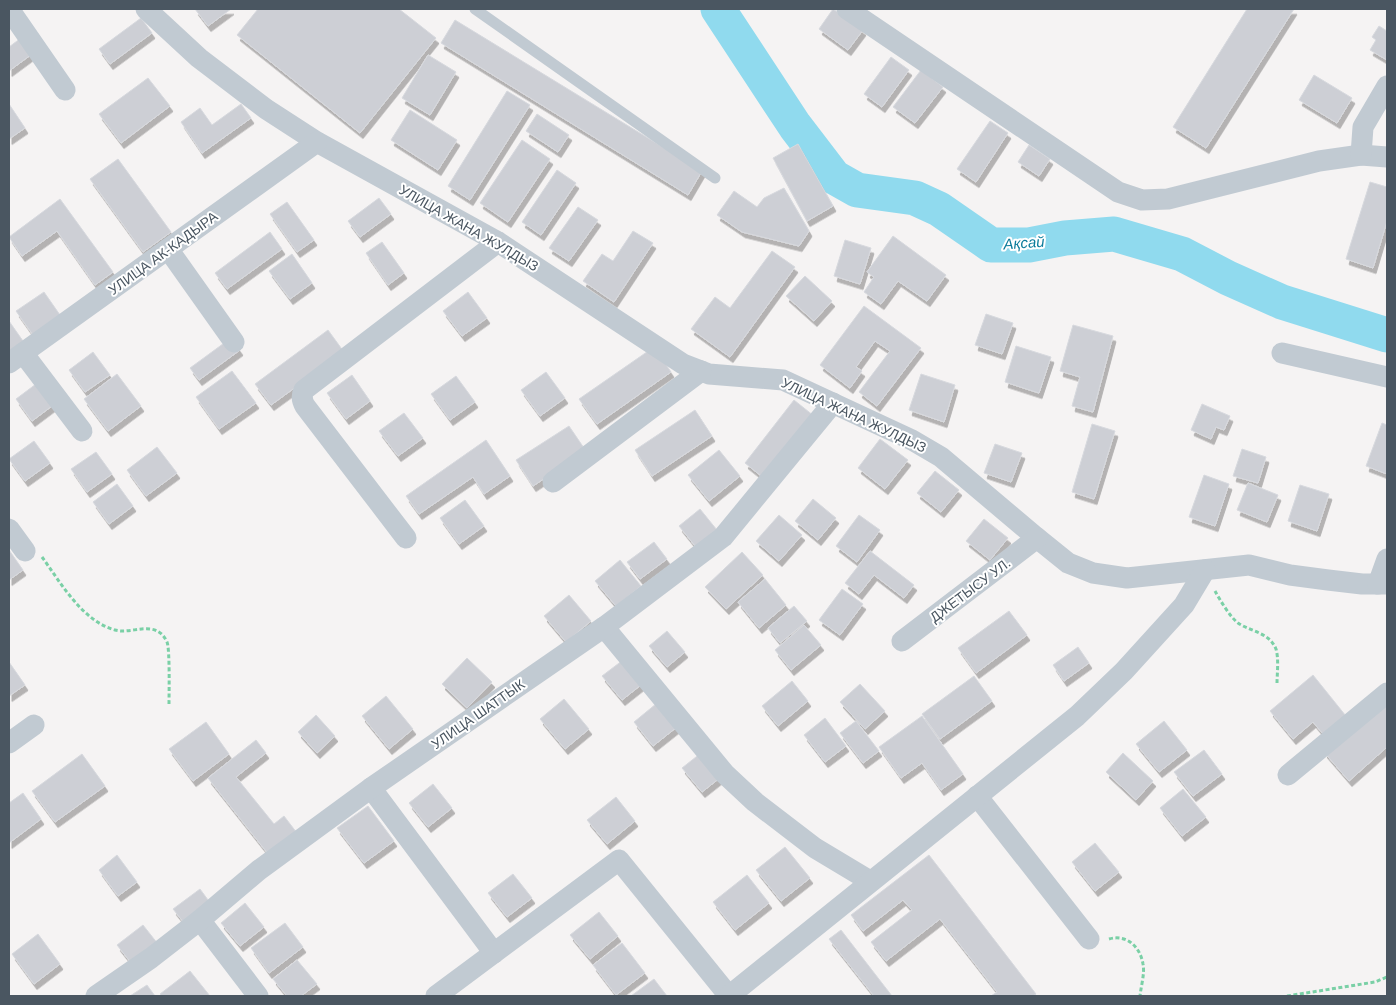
<svg xmlns="http://www.w3.org/2000/svg" width="1396" height="1005" viewBox="0 0 1396 1005" font-family="Arial,sans-serif">
<style>
.lines{fill:none;stroke-linecap:round;stroke-linejoin:round}
.river{stroke:#90daee;stroke-width:35}
.building{fill:#cdcfd5;stroke:#d7d9de;filter:url(#shadow)}
.path{stroke:#7ad0a6;stroke-width:3;stroke-dasharray:4 2.5;stroke-linecap:butt}
.lane{stroke:#c1cad2;stroke-width:11}
.street{stroke:#c1cad2;stroke-width:21}
.labels{text-anchor:middle;stroke-width:4;stroke-linejoin:round;paint-order:stroke}
.street-label{font-size:14px;fill:#4a5661;stroke:#fff}
.water-label{font-size:15px;font-style:italic;fill:#0c7c9b;stroke:#fff}
</style>
<defs>
<filter id="shadow"><feDropShadow dx="3" dy="5.5" stdDeviation="0" flood-color="#0004"/></filter>
</defs>
<rect width="100%" height="100%" fill="#f5f3f3"/>
<g class="lines">
<!-- river -->
<polyline class="river" points="718,9 795,126 834,177 857,190 915,198 939,209 991,245 1029,245 1065,238 1114,234 1182,254 1228,278 1282,302 1387,335"/>
</g>
<!-- building -->
<g class="building">
<polygon points="195,9 231,9 208,26"/>
<polygon points="258,9 399,9 436,38 360,133 237,35"/>
<polygon points="833,9 863,30 848,50 819,29"/>
<polygon points="1247,9 1294,9 1206,148 1173,127"/>
<polygon points="141,18 152,33 110,64 99,49"/>
<polygon points="455,20 702,171 688,195 441,43"/>
<polygon points="1379,26 1387,31 1387,60 1370,50 1376,40 1372,37"/>
<polygon points="21,38 32,54 9,71 9,47"/>
<polygon points="428,55 456,72 430,115 402,98"/>
<polygon points="891,57 909,70 882,107 864,94"/>
<polygon points="921,70 943,87 915,123 893,107"/>
<polygon points="1314,75 1352,98 1337,123 1299,100"/>
<polygon points="148,78 170,106 121,143 99,114"/>
<polygon points="507,91 530,105 470,200 448,186"/>
<polygon points="9,104 25,128 9,139"/>
<polygon points="241,104 251,118 202,153 181,122 200,108 212,125"/>
<polygon points="410,110 457,140 438,170 391,140"/>
<polygon points="537,114 569,135 558,152 526,131"/>
<polygon points="990,121 1008,133 976,182 957,169"/>
<polygon points="522,140 550,159 508,222 480,203"/>
<polygon points="798,144 833,206 807,221 773,158"/>
<polygon points="1029,145 1050,159 1039,176 1018,162"/>
<polygon points="118,159 171,232 143,252 90,179"/>
<polygon points="557,170 576,183 541,235 522,222"/>
<polygon points="1370,182 1387,187 1387,221 1373,268 1346,259"/>
<polygon points="784,188 809,231 799,246 742,232 717,215 734,191 757,207 764,198"/>
<polygon points="379,198 391,214 360,237 348,221"/>
<polygon points="60,199 113,272 95,285 57,231 22,256 9,237"/>
<polygon points="287,202 314,240 297,252 270,214"/>
<polygon points="578,207 598,220 569,261 549,248"/>
<polygon points="633,231 653,243 614,302 583,281 602,254 613,261"/>
<polygon points="270,232 282,249 227,289 215,273"/>
<polygon points="893,236 946,275 927,301 898,281 881,304 864,292 874,277 867,272"/>
<polygon points="845,240 871,248 860,284 834,276"/>
<polygon points="382,242 404,273 388,285 366,253"/>
<polygon points="772,251 795,267 730,357 691,329 715,297 730,308"/>
<polygon points="292,254 312,283 290,299 269,271"/>
<polygon points="805,276 832,301 814,321 786,296"/>
<polygon points="44,292 60,315 33,335 16,311"/>
<polygon points="468,292 487,318 462,336 443,311"/>
<polygon points="864,306 921,348 877,406 859,392 890,351 875,341 856,367 862,371 850,388 820,365"/>
<polygon points="986,314 1013,323 1002,354 975,345"/>
<polygon points="9,321 23,341 9,351"/>
<polygon points="1073,325 1113,336 1093,412 1072,406 1080,377 1060,371"/>
<polygon points="328,330 344,352 271,405 255,384"/>
<polygon points="231,338 240,350 199,380 190,368"/>
<polygon points="1016,346 1051,357 1039,393 1005,382"/>
<polygon points="654,347 671,372 597,424 579,399"/>
<polygon points="93,352 110,375 85,392 69,370"/>
<polygon points="232,371 256,403 219,429 196,397"/>
<polygon points="546,372 565,398 540,416 521,390"/>
<polygon points="117,374 141,406 108,431 84,399"/>
<polygon points="921,374 955,385 944,422 909,410"/>
<polygon points="352,375 370,401 346,419 327,393"/>
<polygon points="456,376 475,402 450,420 431,394"/>
<polygon points="40,381 56,403 32,421 16,399"/>
<polygon points="794,400 814,416 765,479 745,463"/>
<polygon points="1202,404 1230,416 1224,430 1216,427 1211,439 1191,430"/>
<polygon points="695,410 712,436 652,476 635,450"/>
<polygon points="404,413 423,438 398,456 379,431"/>
<polygon points="1382,423 1387,425 1387,474 1366,466"/>
<polygon points="1092,424 1115,431 1094,499 1072,492"/>
<polygon points="569,426 586,451 533,486 516,460"/>
<polygon points="880,439 908,460 885,489 858,468"/>
<polygon points="486,440 510,476 484,494 473,477 419,514 406,496"/>
<polygon points="34,441 50,463 25,481 9,459"/>
<polygon points="995,444 1022,453 1011,482 984,473"/>
<polygon points="157,447 177,473 146,496 127,470"/>
<polygon points="1242,449 1266,457 1258,483 1233,476"/>
<polygon points="719,450 740,476 709,501 688,475"/>
<polygon points="96,452 112,474 87,492 71,469"/>
<polygon points="935,471 959,490 941,512 917,493"/>
<polygon points="1204,475 1229,484 1215,526 1189,517"/>
<polygon points="1248,483 1278,495 1267,522 1237,510"/>
<polygon points="117,484 133,506 109,524 93,502"/>
<polygon points="1300,485 1329,494 1317,531 1288,521"/>
<polygon points="813,499 836,518 818,540 795,521"/>
<polygon points="465,500 484,526 459,544 440,518"/>
<polygon points="700,509 717,530 696,547 679,526"/>
<polygon points="779,515 802,535 779,561 756,541"/>
<polygon points="859,515 880,530 857,562 836,546"/>
<polygon points="984,519 1008,538 990,560 966,541"/>
<polygon points="654,542 667,559 640,579 627,562"/>
<polygon points="9,550 23,570 9,580"/>
<polygon points="870,551 914,585 904,598 874,575 859,594 845,583"/>
<polygon points="742,552 763,575 726,609 705,587"/>
<polygon points="620,560 641,586 616,606 595,581"/>
<polygon points="765,579 786,605 759,628 738,602"/>
<polygon points="842,589 863,604 840,635 819,620"/>
<polygon points="569,595 591,621 566,642 544,616"/>
<polygon points="794,606 807,621 780,643 768,628"/>
<polygon points="1009,611 1027,635 976,673 958,648"/>
<polygon points="804,625 821,645 791,670 775,650"/>
<polygon points="667,631 685,652 667,667 649,646"/>
<polygon points="1078,647 1089,663 1064,681 1053,665"/>
<polygon points="627,657 646,681 622,700 602,676"/>
<polygon points="467,658 492,682 467,708 442,684"/>
<polygon points="9,662 25,685 9,696"/>
<polygon points="1313,675 1350,721 1328,740 1313,722 1293,739 1270,711"/>
<polygon points="974,676 992,701 940,739 922,714"/>
<polygon points="792,681 808,701 778,726 762,706"/>
<polygon points="860,684 885,711 865,729 840,702"/>
<polygon points="386,696 413,729 389,749 362,716"/>
<polygon points="564,699 589,729 565,749 540,719"/>
<polygon points="662,699 682,723 653,746 634,722"/>
<polygon points="1387,703 1387,747 1349,781 1324,752"/>
<polygon points="316,715 335,736 317,753 298,732"/>
<polygon points="922,716 963,774 941,790 922,763 901,778 879,747"/>
<polygon points="825,718 846,746 825,762 804,735"/>
<polygon points="856,721 879,751 863,763 840,733"/>
<polygon points="1164,721 1187,750 1159,772 1136,744"/>
<polygon points="206,722 229,754 193,781 169,749"/>
<polygon points="256,740 266,753 236,777 274,824 284,816 297,833 269,855 208,778"/>
<polygon points="706,749 726,773 702,792 682,768"/>
<polygon points="1204,750 1222,774 1193,796 1174,772"/>
<polygon points="1123,753 1153,781 1136,800 1106,772"/>
<polygon points="82,754 105,786 55,822 32,791"/>
<polygon points="433,784 452,808 428,827 409,803"/>
<polygon points="1183,789 1206,817 1182,836 1160,808"/>
<polygon points="23,793 41,819 9,843 9,803"/>
<polygon points="616,797 635,821 607,844 587,820"/>
<polygon points="368,806 394,841 364,863 337,828"/>
<polygon points="1095,843 1119,872 1095,891 1072,862"/>
<polygon points="785,847 810,878 781,901 756,870"/>
<polygon points="117,855 137,882 118,896 99,870"/>
<polygon points="929,855 1036,994 1033,996 991,996 997,992 940,919 886,961 871,942 912,910 903,900 863,931 851,915"/>
<polygon points="513,874 532,898 507,917 488,893"/>
<polygon points="747,875 769,903 735,930 713,902"/>
<polygon points="200,889 211,904 185,924 173,909"/>
<polygon points="245,903 264,927 240,946 221,923"/>
<polygon points="599,912 618,936 590,959 570,935"/>
<polygon points="285,923 303,947 269,973 251,948"/>
<polygon points="143,925 158,944 132,964 117,945"/>
<polygon points="841,930 892,996 874,996 829,939"/>
<polygon points="38,934 60,964 34,984 12,954"/>
<polygon points="622,943 645,973 616,995 593,965"/>
<polygon points="297,960 317,984 301,996 287,996 273,979"/>
<polygon points="190,971 210,996 162,996 160,994"/>
<polygon points="654,979 667,996 631,996"/>
<polygon points="147,985 155,996 130,996"/>
</g>
<g class="lines">
<!-- path -->
<g class="path">
<path d="M42,557C61,583 82,621 115,630C132,635 156,618 167,642C170,649 169,694 169,704"/>
<path d="M1215,591C1220,600 1230,617 1238,623C1251,632 1269,632 1276,649C1279,659 1277,674 1277,684"/>
<path d="M1109,939C1126,934 1140,946 1143,964C1145,973 1141,986 1140,996"/>
<polyline points="1287,996 1375,982 1387,977"/>
</g>
<!-- lane -->
<polyline class="lane" points="475,9 715,178"/>
<!-- street -->
<g class="street">
<polyline points="9,9 65,90"/>
<polyline points="146,9 199,58 266,109 317,142 498,242 683,364 709,374 783,380 912,440 941,457 1037,538 1068,563 1093,573 1127,578 1249,565 1290,575 1328,580 1362,584 1387,584"/>
<polyline points="847,9 1118,192 1142,200 1168,199 1319,161 1361,155 1387,157"/>
<polyline points="1361,155 1363,127 1387,86"/>
<polyline points="168,249 234,342"/>
<polyline points="23,353 82,431"/>
<polyline points="1282,353 1387,377"/>
<polyline points="9,363 317,142"/>
<polyline points="553,482 701,371"/>
<polyline points="9,529 25,551"/>
<path d="M406,538L305,406C302,401 301,396 304,390L498,242"/>
<polyline points="1378,584 1387,559"/>
<polyline points="604,627 725,774 755,802 815,848 870,881"/>
<polyline points="902,641 1037,538"/>
<polyline points="9,743 34,725"/>
<polyline points="1288,775 1387,693"/>
<polyline points="371,788 494,953"/>
<polyline points="977,796 1089,939"/>
<polyline points="200,920 258,996"/>
<polyline points="96,996 151,958 200,920 259,870 371,788 604,627 723,537 833,403"/>
<polyline points="436,996 619,860 729,996"/>
<polyline points="729,996 1077,716 1124,671 1184,605 1205,570"/>
</g>
</g>
<g class="labels">
<!-- street labels -->
<g class="street-label">
<text transform="translate(469 228) rotate(30)" y="5">УЛИЦА ЖАНА ЖУЛДЫЗ</text>
<text transform="translate(163 253) rotate(-36)" y="5">УЛИЦА АК-КАДЫРА</text>
<text transform="translate(854 415) rotate(25)" y="5">УЛИЦА ЖАНА ЖУЛДЫЗ</text>
<text transform="translate(970 590) rotate(-37)" y="5">ДЖЕТЫСУ УЛ.</text>
<text transform="translate(478 714) rotate(-35)" y="5">УЛИЦА ШАТТЫК</text>
</g>
<!-- water labels -->
<g class="water-label">
<text transform="translate(1024 243) rotate(-4)" y="5">Ақсай</text>
</g>
</g>
<!-- border -->
<rect width="1396" height="1005" fill="none" stroke="#4a5661" stroke-width="20"/>
</svg>
